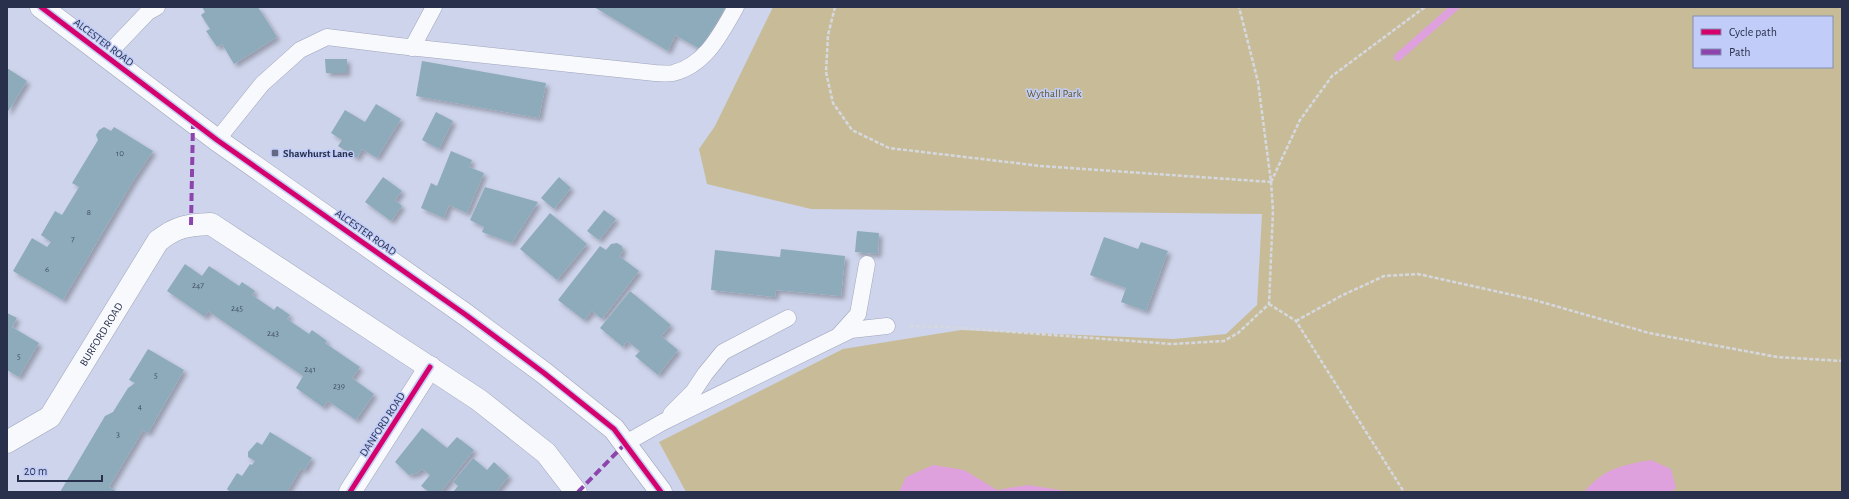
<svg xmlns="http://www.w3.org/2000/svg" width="1849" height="499" viewBox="0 0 1849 499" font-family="'Alegreya Sans',sans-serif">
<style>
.green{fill:#c8bc98;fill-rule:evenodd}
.water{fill:#dea1de}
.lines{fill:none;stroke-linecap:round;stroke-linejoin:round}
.stream{stroke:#dea1de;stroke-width:8}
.building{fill:#8dabbb;filter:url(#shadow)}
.lane-casing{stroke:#9ea4bb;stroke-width:17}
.street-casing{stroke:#9ea4bb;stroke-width:23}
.secondary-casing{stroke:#9ea4bb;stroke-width:23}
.path{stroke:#d6d8e0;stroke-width:2.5;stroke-dasharray:4 2;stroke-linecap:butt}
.lane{stroke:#f8f9fc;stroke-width:16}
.street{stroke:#f8f9fc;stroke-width:22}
.secondary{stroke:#f8f9fc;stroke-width:22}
.quiet{stroke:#8e44ad;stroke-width:4;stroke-dasharray:8 4;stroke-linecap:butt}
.cycleway-casing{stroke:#c1cdf8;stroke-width:8}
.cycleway{stroke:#d6006c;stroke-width:5}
.poi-dot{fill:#636984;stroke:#c1cdf8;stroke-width:1.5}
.labels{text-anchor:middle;stroke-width:3;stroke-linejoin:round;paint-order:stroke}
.number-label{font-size:9px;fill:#424f68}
.street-label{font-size:11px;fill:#29304c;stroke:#c1cdf8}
.park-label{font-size:11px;fill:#625322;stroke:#c1cdf8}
.poi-label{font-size:11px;font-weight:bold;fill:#29304c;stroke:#c1cdf8;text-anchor:start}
</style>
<defs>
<filter id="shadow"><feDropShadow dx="3.5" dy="3.5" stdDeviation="2" flood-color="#0004"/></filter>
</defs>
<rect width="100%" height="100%" fill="#ced4eb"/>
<!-- green -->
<path class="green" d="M773,7H1842V492H686L659,442L843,349L961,330L1174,339L1226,334L1257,305L1262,214L811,209L707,184L699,149L715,126ZM1694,17H1832V67H1694Z"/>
<!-- water -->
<g class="water">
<path d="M1651,460L1671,469L1676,488L1671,492H1584C1603,469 1622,465 1651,460Z"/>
<polygon points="933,465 964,470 997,490 1028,485 1073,492 899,492 906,477"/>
</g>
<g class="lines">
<!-- stream -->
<polyline class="stream" points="1398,57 1455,7"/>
</g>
<!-- building -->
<g class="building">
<polygon points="202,7 258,7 277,37 234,64 222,44 217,47 206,31 210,29 201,15 205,12"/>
<polygon points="594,7 726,7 700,49 675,35 668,51"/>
<polygon points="325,59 347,59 347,73 326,73"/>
<polygon points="422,61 546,83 539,118 416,96"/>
<polygon points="7,68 27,81 7,113"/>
<polygon points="376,104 401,119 377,158 362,149 357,158 338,146 342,140 331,133 345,110 365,122"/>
<polygon points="436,112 453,121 439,149 422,140"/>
<polygon points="104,127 111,131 114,127 153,151 133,181 63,300 13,271 32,238 47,247 51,242 41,235 55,211 62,215 79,187 72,183 98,140 96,135 99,130"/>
<polygon points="451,151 472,160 469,167 484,173 467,213 449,205 444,218 421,208 431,183 437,186"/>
<polygon points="383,177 402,191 395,200 402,206 391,221 365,202"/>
<polygon points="559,177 571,188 554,209 541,198"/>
<polygon points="485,187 538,202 512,243 482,232 484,227 470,220"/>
<polygon points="604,210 616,219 599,240 587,231"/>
<polygon points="550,213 587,244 557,280 520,249"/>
<polygon points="857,231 879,233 878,254 855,252"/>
<polygon points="1104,237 1138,249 1141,242 1168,251 1146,311 1121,302 1126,288 1090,275"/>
<polygon points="617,243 622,246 623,251 619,256 639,271 602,319 592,311 584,320 558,300 600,246 606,250 611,244"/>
<polygon points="781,249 845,256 841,296 776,290 775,297 711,290 715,250 780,257"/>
<polygon points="185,264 202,276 209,266 239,286 242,282 255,291 252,295 274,310 277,306 290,315 287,319 309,334 312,330 327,341 325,343 360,367 352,378 374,394 356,420 328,401 323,407 296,388 303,376 208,311 205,317 167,291"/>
<polygon points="630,291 671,325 661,336 678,350 658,375 635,356 640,351 627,341 623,347 600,328"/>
<polygon points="7,313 17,318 12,327 39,343 19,377 7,370"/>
<polygon points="148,349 184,370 148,433 143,430 109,487 117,492 60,492 105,416 113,412 128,388 135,383 129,380"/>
<polygon points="422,428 447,448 457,437 474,450 441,492 429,492 421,486 430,475 422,469 418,473 409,475 395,462"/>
<polygon points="270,432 312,458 304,471 301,468 287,492 230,492 227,489 237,473 242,476 250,464 252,465 255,461 248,457 248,452 257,442 262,445"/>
<polygon points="473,458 487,470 494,462 509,476 496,492 453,492 458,486 453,482"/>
</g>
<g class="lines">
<defs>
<g id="lane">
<polyline points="412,48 434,7"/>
<polyline points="106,56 148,12 157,7"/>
<path d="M217,140L262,84L300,50L327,37L399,46L655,73C660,73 668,74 673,73C706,65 721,33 736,7"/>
<polyline points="840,334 858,314 867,264"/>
<polyline points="671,414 693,392 705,374 723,352 788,318"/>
<polyline points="626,443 663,422 851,330 887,326"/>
</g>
<g id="street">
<path id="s1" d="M7,442L50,417L158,241C177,226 188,225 211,224L479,400L546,453L576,492"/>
<polyline points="350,492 430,367"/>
</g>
<polyline id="secondary" points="41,7 217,140 466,315 544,373 614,429 661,492"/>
</defs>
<!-- lane casing -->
<use href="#lane" class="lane-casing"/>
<!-- street casing -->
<use href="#street" class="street-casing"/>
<!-- secondary casing -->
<use href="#secondary" class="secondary-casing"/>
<!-- path -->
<g class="path">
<polyline points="835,7 828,35 826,72 833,103 852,130 889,148 1041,166 1271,182"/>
<polyline points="1271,182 1300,120 1332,76 1425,7"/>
<polyline points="1269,304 1296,321 1404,492"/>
<polyline points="1296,321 1341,296 1384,276 1418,274 1531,299 1649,333 1777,357 1842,361"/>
<polyline points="910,326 946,327 1172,344 1224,341 1238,333 1269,304 1273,210 1271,182 1258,82 1239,7"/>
</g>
<!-- lane -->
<use href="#lane" class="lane"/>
<!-- street -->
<use href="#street" class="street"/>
<!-- secondary -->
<use href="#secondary" class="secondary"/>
<!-- quiet -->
<g class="quiet">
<polyline points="191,225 193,122"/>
<polyline points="578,492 626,443"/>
</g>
<defs>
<g id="cycleway">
<polyline points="41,7 217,140 466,315 544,373 614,429 661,492"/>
<polyline points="350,492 430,367"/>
</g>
</defs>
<!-- cycleway casing -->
<use href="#cycleway" class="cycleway-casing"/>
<!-- cycleway -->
<use href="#cycleway" class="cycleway"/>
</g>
<!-- markers -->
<rect class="poi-dot" x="271" y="149" width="8" height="8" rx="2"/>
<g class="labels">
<!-- number labels -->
<g class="number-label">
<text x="120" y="156">10</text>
<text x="89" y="215">8</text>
<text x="73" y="242">7</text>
<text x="47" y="272">6</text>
<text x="198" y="288">247</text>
<text x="237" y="311">245</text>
<text x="273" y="336">243</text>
<text x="19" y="359">5</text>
<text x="310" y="372">241</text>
<text x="156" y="378">5</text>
<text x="339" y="389">239</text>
<text x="140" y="409">4</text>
<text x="118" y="437">3</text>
</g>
<!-- street labels -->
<g class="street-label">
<text transform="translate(104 42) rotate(37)" y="4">ALCESTER ROAD</text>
<text transform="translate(366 232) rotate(35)" y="4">ALCESTER ROAD</text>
<text dy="4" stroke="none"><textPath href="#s1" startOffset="147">BURFORD ROAD</textPath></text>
<text transform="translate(382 424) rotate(-57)" y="4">DANFORD ROAD</text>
</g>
<!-- park labels -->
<g class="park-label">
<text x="1054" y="97">Wythall Park</text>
</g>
<!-- poi labels -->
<g class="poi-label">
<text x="283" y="157">Shawhurst Lane</text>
</g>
</g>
<!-- border -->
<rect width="1849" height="499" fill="none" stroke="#29304c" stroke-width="16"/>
<!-- legend -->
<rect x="1693" y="16" width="140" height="52" fill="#c1cdf8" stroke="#848eb3"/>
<rect x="1701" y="29" width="20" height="6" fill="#d6006c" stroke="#848eb3"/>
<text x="1729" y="36" font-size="12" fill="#29304c">Cycle path</text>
<rect x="1701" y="49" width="20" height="6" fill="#8e44ad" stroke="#848eb3"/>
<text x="1729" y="56" font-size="12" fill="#29304c">Path</text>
<!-- scale -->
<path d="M18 475v6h84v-6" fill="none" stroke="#29304c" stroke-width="2"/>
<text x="24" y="475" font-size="12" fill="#29304c" stroke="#c1cdf8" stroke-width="3" paint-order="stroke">20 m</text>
</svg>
